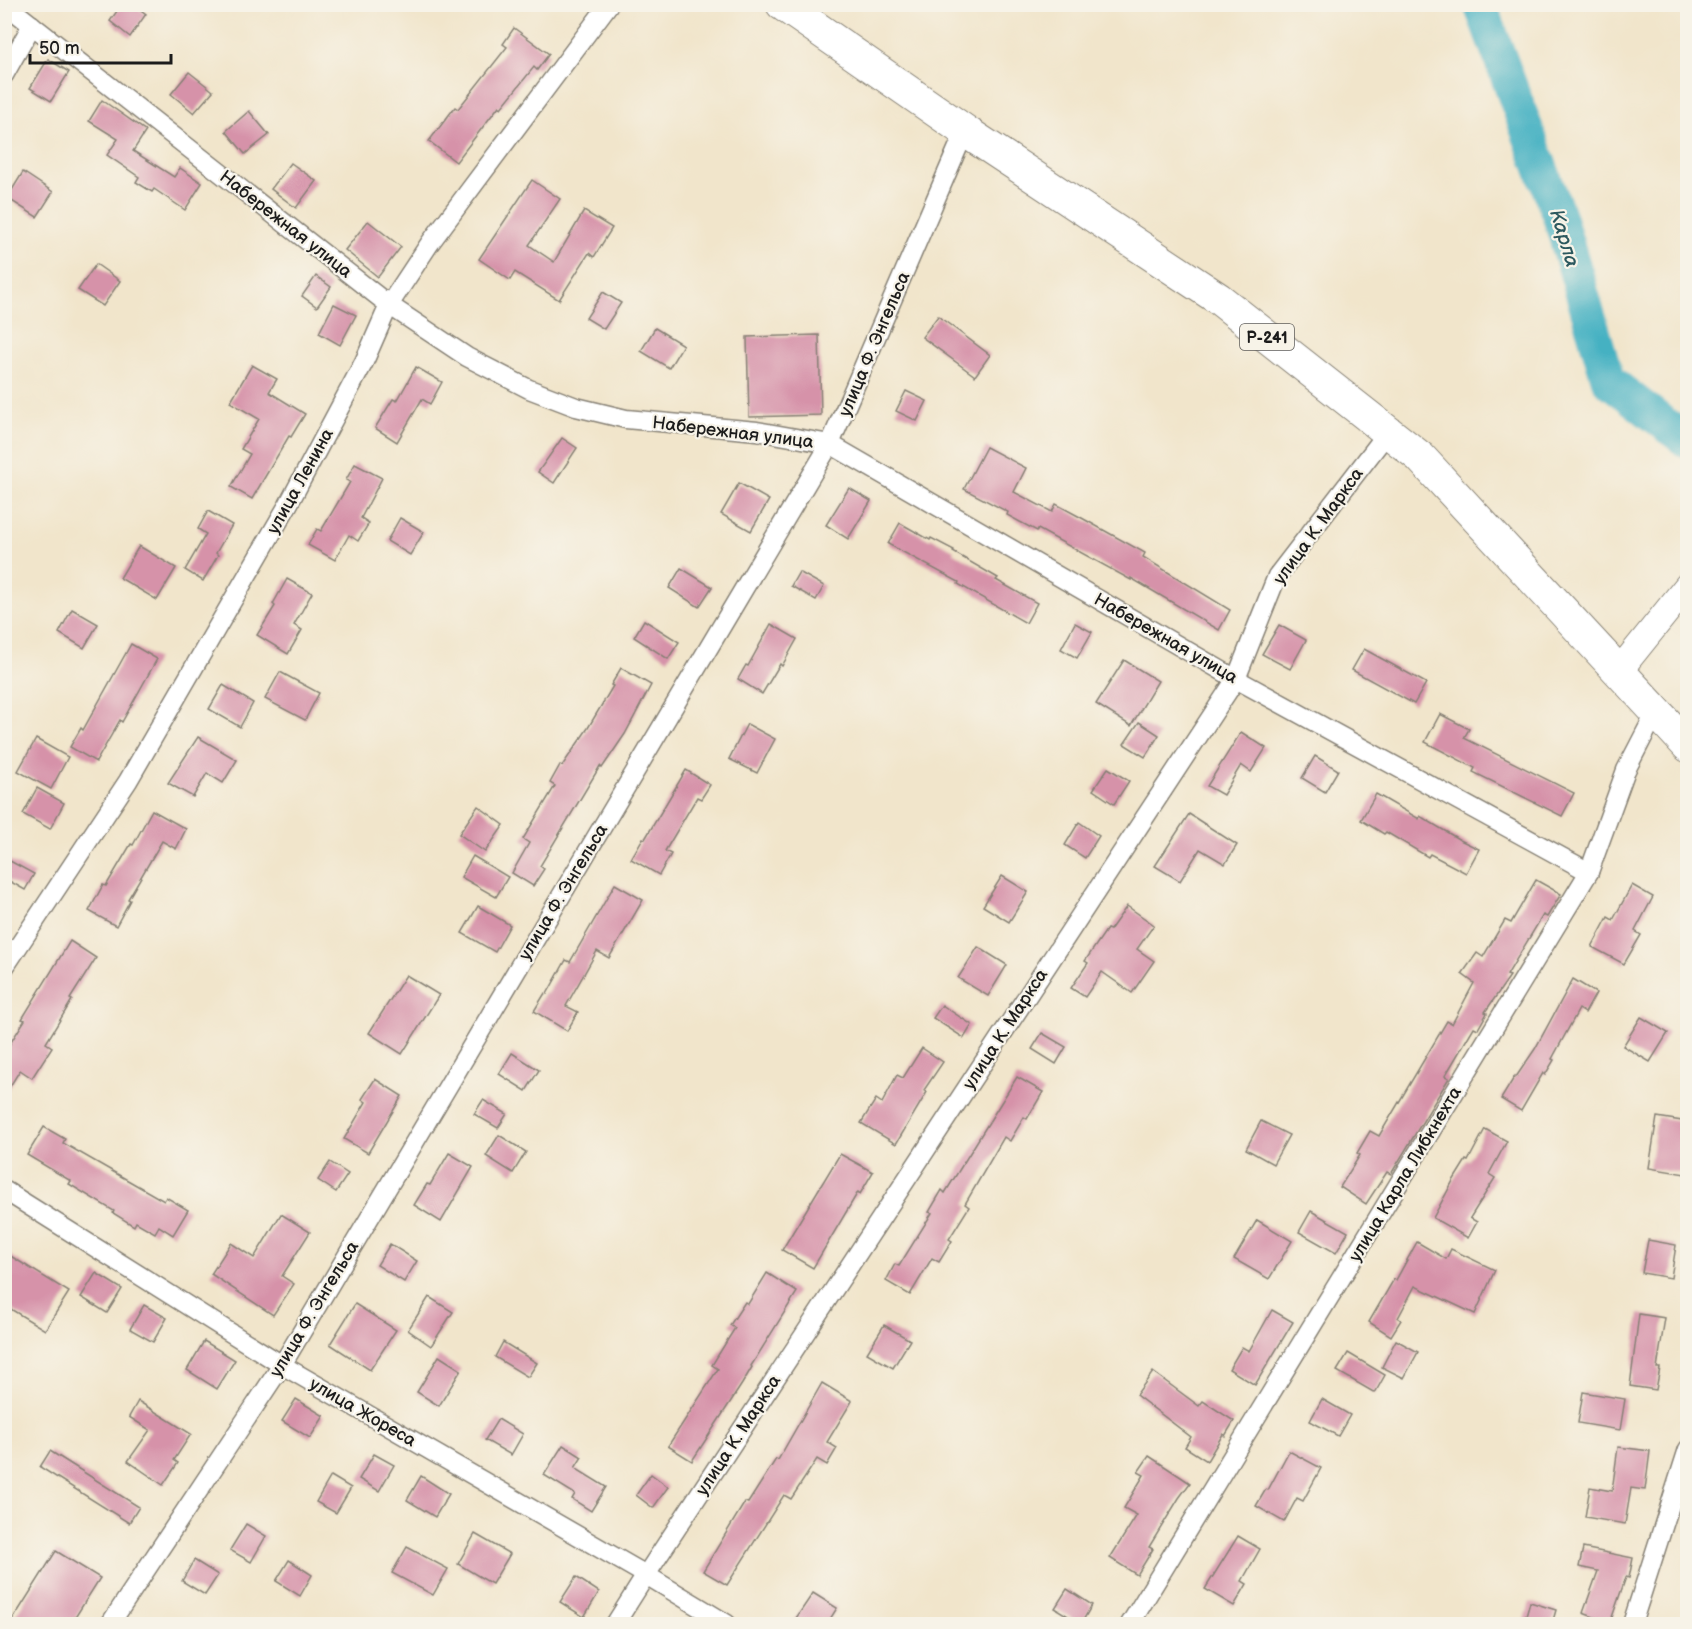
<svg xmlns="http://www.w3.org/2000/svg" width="1692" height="1629" viewBox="0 0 1692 1629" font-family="'Balsamiq Sans',sans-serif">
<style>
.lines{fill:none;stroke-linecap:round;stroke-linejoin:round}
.river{stroke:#45b1c2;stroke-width:34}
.building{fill:#d692a9}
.street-casing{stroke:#868074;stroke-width:21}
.secondary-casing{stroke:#868074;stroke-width:28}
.highway-casing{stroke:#868074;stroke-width:34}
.street{stroke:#fff;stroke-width:18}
.secondary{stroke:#fff;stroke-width:26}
.highway{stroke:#fff;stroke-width:32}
.labels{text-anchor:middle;stroke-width:4.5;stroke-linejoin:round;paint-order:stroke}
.shield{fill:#f7f3e8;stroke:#5e5c59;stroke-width:1.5}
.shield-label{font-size:16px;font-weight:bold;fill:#1c1c1c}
.street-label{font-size:18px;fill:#1c1c1c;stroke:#f7f3e8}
.water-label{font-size:20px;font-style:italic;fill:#2c585e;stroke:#f7f3e8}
</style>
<rect width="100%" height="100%" fill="#f7f3e8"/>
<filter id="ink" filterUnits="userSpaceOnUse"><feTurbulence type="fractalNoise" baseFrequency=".0167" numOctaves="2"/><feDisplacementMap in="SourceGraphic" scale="12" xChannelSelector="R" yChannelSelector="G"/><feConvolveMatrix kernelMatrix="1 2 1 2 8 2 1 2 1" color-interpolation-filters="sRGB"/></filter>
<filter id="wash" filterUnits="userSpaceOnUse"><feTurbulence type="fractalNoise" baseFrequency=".008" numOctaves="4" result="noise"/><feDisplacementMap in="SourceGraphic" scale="24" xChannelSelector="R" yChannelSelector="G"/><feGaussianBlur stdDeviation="1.35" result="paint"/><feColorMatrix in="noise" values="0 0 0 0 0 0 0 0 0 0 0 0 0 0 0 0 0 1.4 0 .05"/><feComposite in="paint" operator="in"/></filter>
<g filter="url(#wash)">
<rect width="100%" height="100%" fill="#f1e5cb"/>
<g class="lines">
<!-- river -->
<polyline class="river" points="1480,4 1559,216 1608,380 1688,442"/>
</g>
<g id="blocks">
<!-- building -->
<g class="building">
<polygon points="122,4 133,4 146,14 130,37 110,21"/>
<polygon points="514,28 549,54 537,70 534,67 501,108 499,106 456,162 429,141 455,107 458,109 507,47 503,44"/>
<polygon points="48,59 69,72 51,101 30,88"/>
<polygon points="189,72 213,91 194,113 171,94"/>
<polygon points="102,100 146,131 133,151 174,177 180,168 202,183 185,210 154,189 152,192 136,182 139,177 107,155 118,139 89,121"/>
<polygon points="249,111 269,135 245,154 226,131"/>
<polygon points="291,163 316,181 296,208 271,189"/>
<polygon points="23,172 53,192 37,217 7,198"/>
<polygon points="532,180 560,199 529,245 554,262 584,211 612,228 594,257 589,253 559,300 515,272 510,280 479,259"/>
<polygon points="368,221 401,247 378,277 345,250"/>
<polygon points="96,264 120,281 103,306 78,290"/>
<polygon points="316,276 331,287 317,307 302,296"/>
<polygon points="603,292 621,303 604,329 586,318"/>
<polygon points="334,304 356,315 340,345 319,333"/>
<polygon points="938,316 990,355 975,376 922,337"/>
<polygon points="655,328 683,345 669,368 641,351"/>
<polygon points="819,335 821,415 749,417 747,337"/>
<polygon points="252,365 277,379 269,392 305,414 291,437 289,436 252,499 231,487 250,454 241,449 259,419 230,402"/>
<polygon points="416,367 442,382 430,404 422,399 397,442 375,428 393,399 397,401"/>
<polygon points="906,391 927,401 917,421 896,411"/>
<polygon points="562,438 577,448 554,483 538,472"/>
<polygon points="986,447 1026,468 1014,492 1052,512 1056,504 1080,517 1145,553 1143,557 1230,610 1219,630 1131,578 1131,580 1038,529 1037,531 1007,515 1008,512 964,489"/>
<polygon points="355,464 382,478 361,518 369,523 358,541 349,535 335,560 308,545 317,529 321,531 350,482 346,480"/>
<polygon points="739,483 769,500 751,531 721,514"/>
<polygon points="849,488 871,501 848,539 826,525"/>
<polygon points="208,511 232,525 216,553 218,555 203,581 185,570 206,534 198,529"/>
<polygon points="400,518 424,532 410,555 387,541"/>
<polygon points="900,523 930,540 931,538 954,550 953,552 998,578 996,580 1037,603 1026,623 958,584 959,582 888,544"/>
<polygon points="139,546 176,568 157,600 120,578"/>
<polygon points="681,568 712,587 699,607 669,588"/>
<polygon points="799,572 824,586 816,600 791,586"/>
<polygon points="287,579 312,593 294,625 302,630 288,654 257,635 275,606 273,604"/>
<polygon points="72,609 98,624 84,648 59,633"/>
<polygon points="644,620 679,642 668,659 634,637"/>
<polygon points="1075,623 1092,632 1077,658 1061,649"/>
<polygon points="771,624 797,639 782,666 780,664 762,694 738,679 746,665 748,666"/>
<polygon points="1279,625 1306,640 1290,669 1262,654"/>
<polygon points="131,644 157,659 122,722 120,720 96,762 70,747 81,728 83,730"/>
<polygon points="1364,649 1426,683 1414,704 1352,670"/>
<polygon points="1124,660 1158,681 1131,726 1096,704"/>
<polygon points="621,668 651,685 625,734 602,768 600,766 540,866 544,869 533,886 512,873 529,843 523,839 555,786 550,783 560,765 562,766 588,728 613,686 611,685"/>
<polygon points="280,672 319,693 305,720 265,699"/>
<polygon points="223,685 253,703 240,727 209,709"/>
<polygon points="1440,714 1469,729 1464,738 1574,793 1562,816 1473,772 1475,768 1425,742"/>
<polygon points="1139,722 1159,735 1145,757 1124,744"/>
<polygon points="747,724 775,739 757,773 729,759"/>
<polygon points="1241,732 1266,748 1251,772 1241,765 1223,795 1207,786"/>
<polygon points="198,737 237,760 223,783 207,773 193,797 168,783"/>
<polygon points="36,739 68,757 51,789 18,771"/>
<polygon points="1315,756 1338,770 1325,792 1302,778"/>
<polygon points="1108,768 1129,781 1114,804 1093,790"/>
<polygon points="686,770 710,785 701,799 697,797 665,851 671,854 659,875 631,859 643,838 645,839"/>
<polygon points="37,788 64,803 50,829 23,814"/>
<polygon points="1376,794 1419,819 1420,816 1460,840 1479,849 1466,873 1430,854 1428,857 1386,832 1384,834 1361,820"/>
<polygon points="478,806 504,825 485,852 459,834"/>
<polygon points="152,810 186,829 176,849 162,841 128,899 130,900 116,926 89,911 103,885 106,886 131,844 133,845"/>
<polygon points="1189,814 1237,845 1225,864 1200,849 1180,881 1155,866"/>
<polygon points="1079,822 1099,836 1085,858 1065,845"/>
<polygon points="473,856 508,877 496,897 461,877"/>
<polygon points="10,861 34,874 25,890 4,878 4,871"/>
<polygon points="1002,876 1028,892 1009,922 983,906"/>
<polygon points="1536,880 1561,894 1547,917 1543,915 1507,975 1510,976 1485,1012 1487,1013 1478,1029 1474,1027 1445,1076 1449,1078 1391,1174 1387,1172 1366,1204 1340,1187 1360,1155 1357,1153 1370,1131 1379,1136 1447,1021 1452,1024 1474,983 1462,974 1477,953 1483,957 1505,920 1511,923"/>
<polygon points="615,884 643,900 609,958 597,951 566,1006 578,1012 567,1031 534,1011 545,993 547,994 566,960 570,962"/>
<polygon points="1632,885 1653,897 1635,931 1641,935 1624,964 1592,947 1608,917 1613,920"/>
<polygon points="478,906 510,925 495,952 462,933"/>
<polygon points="1127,906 1154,925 1137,949 1154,961 1132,993 1102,972 1085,997 1071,988 1088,963 1085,961 1107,929 1110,930"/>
<polygon points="70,941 96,958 70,999 72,1000 46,1043 52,1047 32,1078 20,1070 4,1096 4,1053 25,1020 22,1019"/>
<polygon points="978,947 1007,965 988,996 958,978"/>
<polygon points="406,975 439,995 402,1054 369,1033"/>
<polygon points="1573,979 1596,993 1585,1013 1579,1009 1552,1059 1554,1060 1545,1075 1543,1073 1521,1111 1501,1099 1515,1076 1516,1077 1535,1049"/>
<polygon points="942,1005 972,1025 964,1038 933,1018"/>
<polygon points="1641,1017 1668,1033 1650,1062 1623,1046"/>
<polygon points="1042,1033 1066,1047 1056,1064 1032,1049"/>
<polygon points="922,1048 943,1062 924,1090 927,1092 896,1144 861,1123 876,1099 882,1103 897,1075 903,1078"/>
<polygon points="512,1053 539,1070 526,1091 499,1074"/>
<polygon points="1017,1077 1043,1092 1027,1119 1024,1117 1010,1141 1004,1137 965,1204 969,1207 949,1239 952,1241 939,1262 932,1258 910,1295 886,1281 895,1264 899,1266 932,1213 929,1212 942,1190 945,1193"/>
<polygon points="375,1079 402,1096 368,1153 344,1139 366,1102 362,1099"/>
<polygon points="483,1100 507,1114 498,1128 474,1114"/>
<polygon points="1657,1117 1688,1122 1688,1160 1685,1174 1649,1168"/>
<polygon points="1261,1121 1289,1135 1273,1164 1246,1149"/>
<polygon points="44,1127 65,1139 63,1143 131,1182 164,1201 166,1197 188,1210 173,1235 159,1226 155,1233 136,1222 134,1226 113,1213 114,1211 69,1184 71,1181 27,1155"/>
<polygon points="1485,1129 1507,1141 1489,1174 1495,1178 1470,1218 1477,1222 1468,1238 1433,1218 1453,1181 1466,1160 1468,1161"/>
<polygon points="499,1135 526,1152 513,1173 486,1156"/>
<polygon points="449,1153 473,1167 441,1222 414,1205 427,1184 430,1185"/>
<polygon points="840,1154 873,1172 860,1194 858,1192 813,1268 782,1250"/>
<polygon points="330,1162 348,1174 336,1192 318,1180"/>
<polygon points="1311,1211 1348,1232 1336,1253 1299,1232"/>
<polygon points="281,1214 310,1232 282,1276 294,1284 273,1315 211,1274 231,1243 254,1258"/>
<polygon points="1257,1220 1292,1241 1269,1279 1234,1259"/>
<polygon points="1648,1240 1676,1245 1671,1278 1642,1273"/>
<polygon points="1417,1242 1446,1259 1451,1249 1495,1270 1475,1314 1415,1286 1398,1318 1401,1320 1391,1336 1369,1322 1394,1279 1396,1280"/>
<polygon points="390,1244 417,1261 404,1282 377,1265"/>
<polygon points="4,1252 69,1292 45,1330 4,1305"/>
<polygon points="96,1273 122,1289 107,1313 81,1297"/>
<polygon points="767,1273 797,1292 751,1366 752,1367 742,1384 692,1461 668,1446 718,1369 712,1365 735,1328 730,1325 745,1302 748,1304"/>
<polygon points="429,1297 453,1312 431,1346 408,1330"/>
<polygon points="355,1304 396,1330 370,1370 330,1344"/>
<polygon points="144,1305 167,1318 153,1342 130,1329"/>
<polygon points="1272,1310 1293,1322 1255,1385 1229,1369 1242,1347 1249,1351"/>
<polygon points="1639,1314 1665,1318 1657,1368 1660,1368 1656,1390 1630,1386"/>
<polygon points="884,1325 910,1340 893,1368 867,1353"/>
<polygon points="1396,1340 1418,1352 1404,1378 1382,1367"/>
<polygon points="204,1341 235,1360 217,1389 187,1370"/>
<polygon points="503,1342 537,1363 528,1377 495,1357"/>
<polygon points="1348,1353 1385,1375 1375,1393 1337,1371"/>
<polygon points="439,1356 461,1370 439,1406 417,1392"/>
<polygon points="1153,1372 1199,1406 1203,1401 1234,1421 1225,1436 1223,1434 1207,1461 1185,1447 1191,1437 1136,1395"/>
<polygon points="822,1383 852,1401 827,1442 837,1448 827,1465 817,1459 791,1499 784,1495 727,1585 703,1571 745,1502 748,1503 776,1459 778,1460"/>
<polygon points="1583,1392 1625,1399 1620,1430 1578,1423"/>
<polygon points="296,1399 324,1416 310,1438 282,1421"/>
<polygon points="1322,1399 1350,1415 1338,1436 1310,1421"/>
<polygon points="138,1401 191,1434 174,1460 178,1463 163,1485 128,1461 150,1430 129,1417"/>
<polygon points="498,1419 523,1434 511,1455 485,1440"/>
<polygon points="563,1445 582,1457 575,1468 606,1487 591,1511 572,1499 575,1494 544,1475"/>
<polygon points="1618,1447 1650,1451 1645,1490 1631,1488 1625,1524 1585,1517 1590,1487 1612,1491"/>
<polygon points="50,1451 139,1507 129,1523 40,1467"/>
<polygon points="1289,1451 1321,1468 1303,1501 1297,1498 1284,1522 1256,1506 1266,1489 1268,1490"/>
<polygon points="374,1454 394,1465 379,1491 359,1479"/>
<polygon points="1149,1456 1190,1483 1179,1498 1149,1547 1153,1549 1137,1575 1110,1558 1137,1515 1124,1508 1144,1475 1138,1472"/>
<polygon points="651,1474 668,1487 653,1508 636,1495"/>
<polygon points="331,1476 351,1488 336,1513 316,1502"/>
<polygon points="421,1476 449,1494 435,1517 407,1500"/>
<polygon points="246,1524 266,1536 251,1562 230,1550"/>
<polygon points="475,1534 510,1554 492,1584 458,1564"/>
<polygon points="1238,1536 1260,1549 1242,1581 1247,1584 1234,1606 1205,1589"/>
<polygon points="407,1547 448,1569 433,1595 392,1573"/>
<polygon points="1583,1548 1633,1558 1629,1578 1626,1577 1610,1623 1583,1613 1598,1571 1579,1567"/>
<polygon points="56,1551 100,1578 71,1624 10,1624"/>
<polygon points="194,1560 218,1575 205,1595 182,1581"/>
<polygon points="289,1560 312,1575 300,1596 276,1581"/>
<polygon points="576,1577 599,1592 584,1617 560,1602"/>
<polygon points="1067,1589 1092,1605 1081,1624 1055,1608"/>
<polygon points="813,1593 837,1608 827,1624 792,1624"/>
<polygon points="1530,1602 1556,1610 1552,1624 1538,1624 1525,1620"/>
</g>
</g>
</g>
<g filter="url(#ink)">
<use href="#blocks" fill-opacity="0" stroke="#868074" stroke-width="1.5"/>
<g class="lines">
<defs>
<g id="street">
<polyline points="5,4 389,305 467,357 529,389 576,407 626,419 757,431 830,444 1236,679 1589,872"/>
<polyline points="4,75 32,25"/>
<polyline points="4,968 128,781 288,505 364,362 389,305 430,243 609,4"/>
<polyline points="4,1190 282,1365 646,1575 727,1624"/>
<polyline points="110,1624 282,1365 830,444 965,131"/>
<polyline points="615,1624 646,1575 1236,679 1277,576 1388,432"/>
<polyline points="1130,1624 1589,872 1626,770 1656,712"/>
<polyline points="1632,1624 1688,1449"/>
</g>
<polyline id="secondary" points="1618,672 1688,585"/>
<polyline id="highway" points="782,4 965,131 1219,299 1420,457 1688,746"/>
</defs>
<!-- street casing -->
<use href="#street" class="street-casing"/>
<!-- secondary casing -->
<use href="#secondary" class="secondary-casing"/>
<!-- highway casing -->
<use href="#highway" class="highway-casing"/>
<!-- street -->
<use href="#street" class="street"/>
<!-- secondary -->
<use href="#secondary" class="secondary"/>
<!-- highway -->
<use href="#highway" class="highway"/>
</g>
</g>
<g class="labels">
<!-- shield labels -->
<rect class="shield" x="1240" y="324" width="54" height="26" rx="4.5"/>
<g class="shield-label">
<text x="1267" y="343">Р-241</text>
</g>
<!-- street labels -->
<g class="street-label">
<text transform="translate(286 224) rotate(38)" y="6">Набережная улица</text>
<text transform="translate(874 344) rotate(-67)" y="6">улица Ф. Энгельса</text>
<text transform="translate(733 432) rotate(7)" y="6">Набережная улица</text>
<text transform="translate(300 481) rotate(-61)" y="6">улица Ленина</text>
<text transform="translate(1318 526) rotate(-54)" y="6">улица К. Маркса</text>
<text transform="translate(1166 638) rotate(30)" y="6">Набережная улица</text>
<text transform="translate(563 892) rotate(-59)" y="6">улица Ф. Энгельса</text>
<text transform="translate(1005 1029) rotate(-57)" y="6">улица К. Маркса</text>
<text transform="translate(1405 1174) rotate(-59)" y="6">улица Карла Либкнехта</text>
<text transform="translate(314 1309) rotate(-59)" y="6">улица Ф. Энгельса</text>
<text transform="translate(363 1412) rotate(30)" y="6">улица Жореса</text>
<text transform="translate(738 1435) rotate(-57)" y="6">улица К. Маркса</text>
</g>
<!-- water labels -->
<g class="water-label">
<text transform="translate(1565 238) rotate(73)" y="7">Карла</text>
</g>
</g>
<!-- margin -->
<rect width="1692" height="1629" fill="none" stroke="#f7f3e8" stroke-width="24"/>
<!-- scale -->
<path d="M30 54v9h141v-9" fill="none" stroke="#1c1c1c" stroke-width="3"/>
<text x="39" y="54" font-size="18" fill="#1c1c1c" stroke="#f7f3e8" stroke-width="4.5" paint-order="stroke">50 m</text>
</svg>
